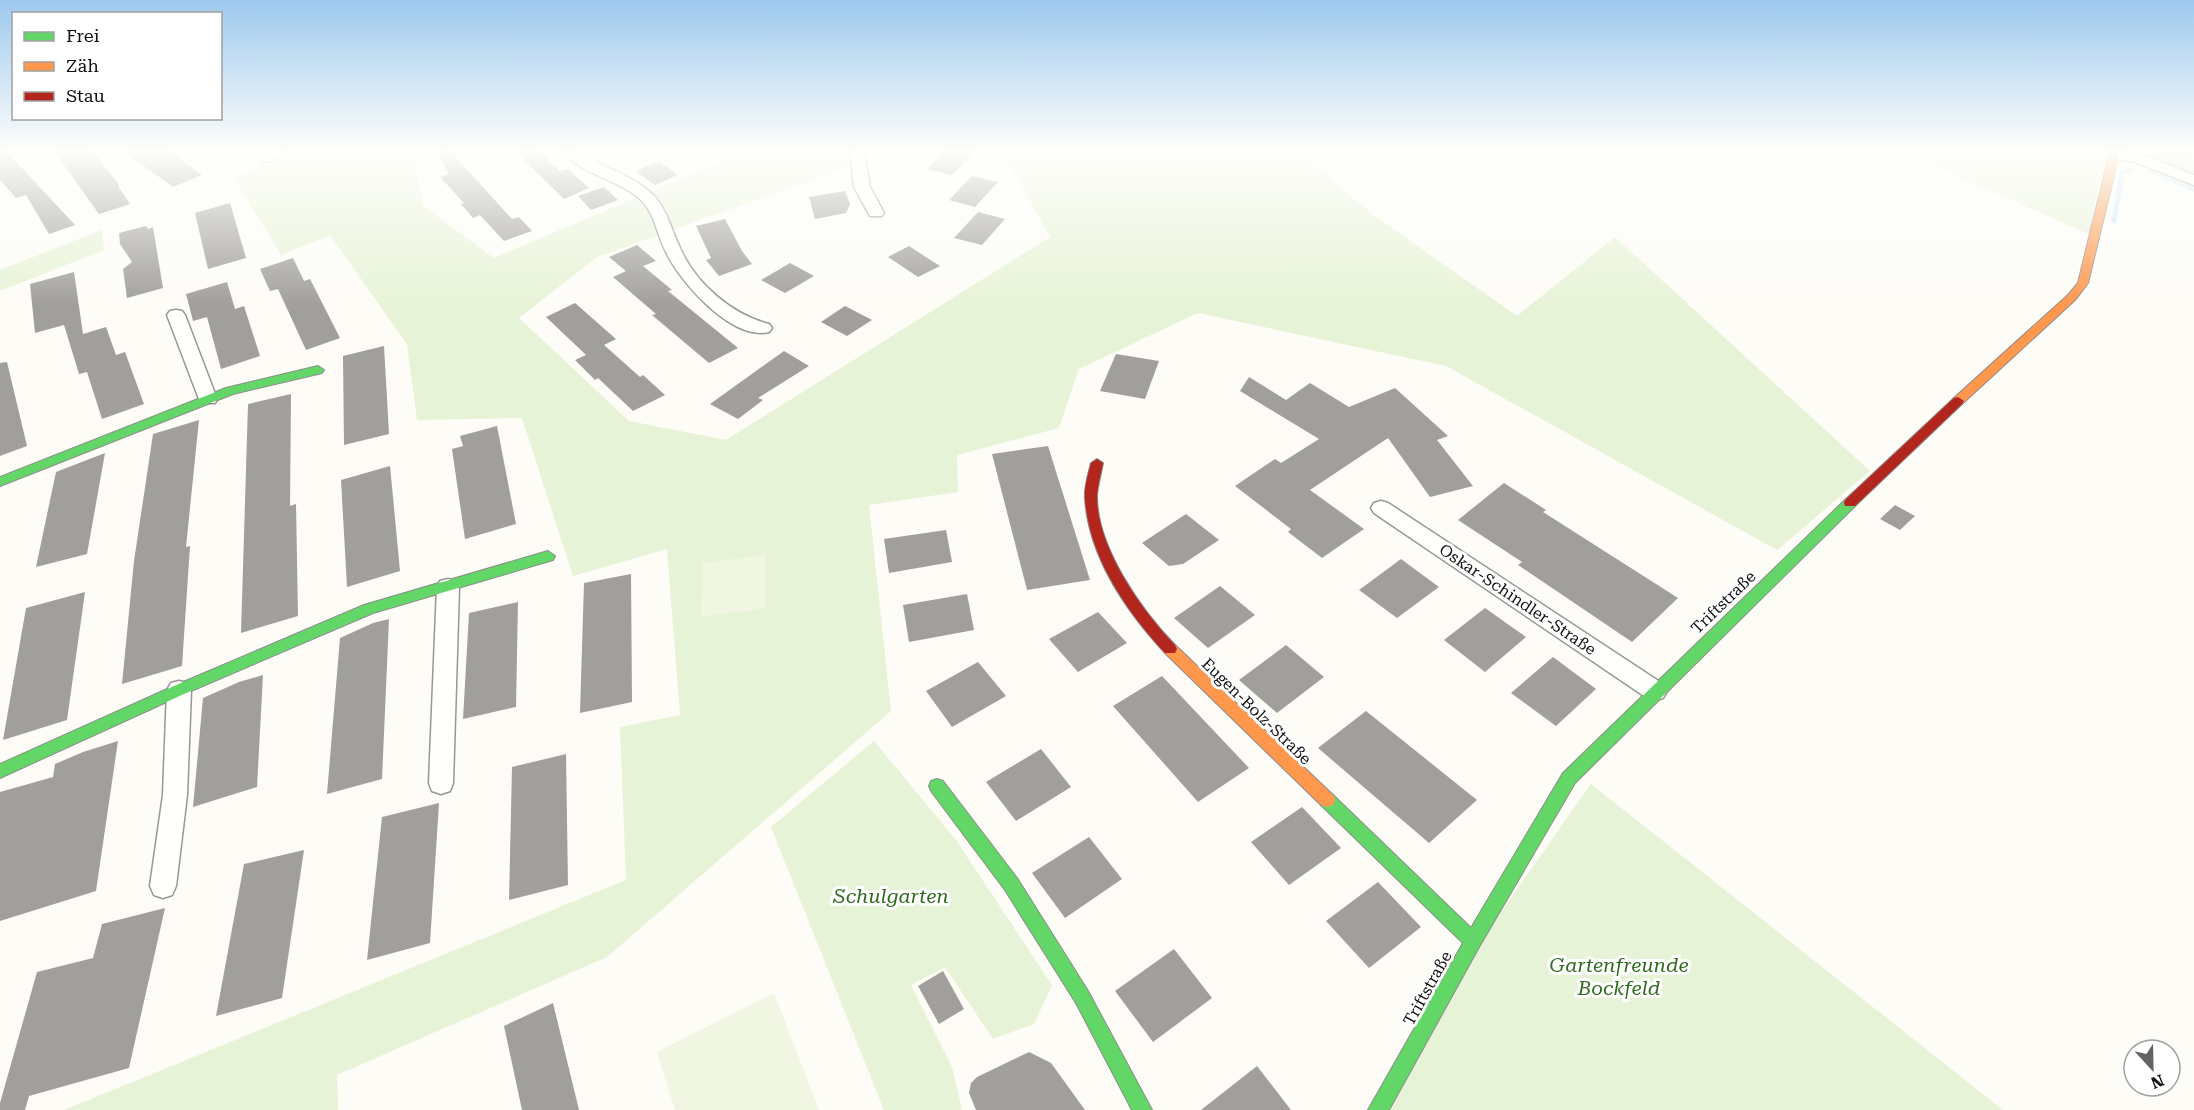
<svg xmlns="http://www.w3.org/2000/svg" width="2194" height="1110" viewBox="0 0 2194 1110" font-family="'Roboto Serif',serif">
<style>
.green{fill:#e7f3d7}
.forest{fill:#d8eac5}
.pitch{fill:#f0f6e1}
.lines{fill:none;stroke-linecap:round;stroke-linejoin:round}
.stream{stroke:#cde8f7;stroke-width:5}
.building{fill:#a19f9c}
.street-casing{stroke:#979795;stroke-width:3}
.fast-casing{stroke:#8e8d8b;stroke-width:2}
.slow-casing{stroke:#8e8d8b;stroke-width:2}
.jam-casing{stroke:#8e8d8b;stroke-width:2}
.street{fill:#fffffe;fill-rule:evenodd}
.fast{fill:#63d668;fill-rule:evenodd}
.slow{fill:#ff974d;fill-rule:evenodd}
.jam{fill:#b3261e;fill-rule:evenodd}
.labels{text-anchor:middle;stroke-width:6;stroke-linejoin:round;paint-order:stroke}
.street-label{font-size:16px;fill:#111;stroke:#fff}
.near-park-label{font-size:20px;font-style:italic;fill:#2f6b1f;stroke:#fff}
</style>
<rect width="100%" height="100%" fill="#fdfcf7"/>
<!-- green -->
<g class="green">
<polygon points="289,151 414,151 423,206 494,258 747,151 892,151 597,257 519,318 629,421 726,440 1050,237 1002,151 1299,151 1372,214 1517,316 1615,237 1870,471 1777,550 1446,366 1198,313 1079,369 1059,428 957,455 958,492 869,505 891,711 607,957 337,1075 338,1110 64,1110 626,880 620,727 680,715 667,549 573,576 522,418 417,420 407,344 330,235 281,255 235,179"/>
<polygon points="1901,151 2105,151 2089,234"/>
<polygon points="102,230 104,250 0,291 0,270"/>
<polygon points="874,741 956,840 1052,985 1034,1024 993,1039 945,967 911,985 952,1067 962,1109 960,1110 884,1110 771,827"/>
<polygon points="1591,784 2003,1110 1391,1110 1479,943"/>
</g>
<!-- forest -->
<polygon class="forest" points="2130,151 2194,151 2194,178"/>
<!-- pitch -->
<g class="pitch">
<polygon points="765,555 765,608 701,617 703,563"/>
<polygon points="774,993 819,1110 675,1110 657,1052"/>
</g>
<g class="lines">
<!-- stream -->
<g class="stream">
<polyline points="2150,170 2194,189"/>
<polyline points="2114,221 2122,173 2131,170"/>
</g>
</g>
<!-- building -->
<g class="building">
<polygon points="0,151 6,151 75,225 49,234 26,195 16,198 0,180"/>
<polygon points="54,151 92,151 120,186 118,186 130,204 99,214"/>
<polygon points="123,151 168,151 202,175 173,187"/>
<polygon points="437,151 450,151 512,219 519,217 532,231 504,241 480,215 473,218 461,204 464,203 440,177 449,174"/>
<polygon points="515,151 539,151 560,171 568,169 589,188 564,199"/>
<polygon points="945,151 976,151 952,175 927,169"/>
<polygon points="659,161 678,175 655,185 635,171"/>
<polygon points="972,176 998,182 975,207 949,200"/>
<polygon points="604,187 618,200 591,210 578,196"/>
<polygon points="845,191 850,204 846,213 815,219 809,197"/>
<polygon points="230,203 246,258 208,269 195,213"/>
<polygon points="978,212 1005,219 982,245 954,238"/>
<polygon points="725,219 742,251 752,264 719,276 706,260 711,258 696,226"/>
<polygon points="146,226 148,229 153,227 163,288 127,298 123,269 132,262 120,244 119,233"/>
<polygon points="637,245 656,261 643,266 672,290 668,291 738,348 709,363 652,315 656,314 613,277 626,271 609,257"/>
<polygon points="909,246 926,257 940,266 918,277 888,257"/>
<polygon points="293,258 304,281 310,279 340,338 306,350 278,289 270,291 260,269"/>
<polygon points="790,263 814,276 785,293 761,280"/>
<polygon points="74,272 83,334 106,327 116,355 125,352 144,404 102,419 87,372 79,374 64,325 35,333 30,284"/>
<polygon points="227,282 235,309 244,306 260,356 221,369 207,317 193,321 186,294"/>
<polygon points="575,303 616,339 604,345 640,377 643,375 665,395 633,411 598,378 595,380 575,360 586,355 546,317"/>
<polygon points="845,306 872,320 847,336 821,322"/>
<polygon points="384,346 389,434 344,445 343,356"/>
<polygon points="784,351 809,366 758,398 763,400 738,419 710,404"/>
<polygon points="1116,354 1159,361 1145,399 1100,391"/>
<polygon points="7,362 27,446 0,456 0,363"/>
<polygon points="1249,377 1286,400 1310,383 1349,407 1395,388 1448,436 1437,440 1473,486 1430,497 1388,438 1310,490 1364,529 1322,558 1288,532 1291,529 1235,486 1275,459 1281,463 1319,439 1240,391"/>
<polygon points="291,394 290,506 296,504 298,616 241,633 248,404"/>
<polygon points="199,420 186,547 190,546 182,666 122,684 134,561 153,434"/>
<polygon points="497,426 516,524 465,539 452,449 463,446 460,436"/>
<polygon points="1048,446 1090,580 1027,590 992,454"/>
<polygon points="105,453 87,554 36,567 56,472"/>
<polygon points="390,466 400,571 347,587 341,480"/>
<polygon points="1504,483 1546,510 1543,512 1678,598 1632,642 1518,565 1522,562 1458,520"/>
<polygon points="1895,505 1915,516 1900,530 1880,519"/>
<polygon points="1186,514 1219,540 1183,564 1169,566 1142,543"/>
<polygon points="946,530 952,562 889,573 884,539"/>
<polygon points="1401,559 1439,587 1397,618 1359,590"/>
<polygon points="631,574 632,702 580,713 584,583"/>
<polygon points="1220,586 1255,615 1208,648 1174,618"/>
<polygon points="85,592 67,720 3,740 26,608"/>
<polygon points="967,594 974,630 909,642 903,605"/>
<polygon points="518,602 516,707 463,719 469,613"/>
<polygon points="1485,608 1526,637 1485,672 1444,640"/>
<polygon points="1098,612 1127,643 1078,672 1049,639"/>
<polygon points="389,619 382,779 327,794 340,638 373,623"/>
<polygon points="1286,645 1324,677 1277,713 1239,680"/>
<polygon points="1553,657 1596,689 1556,726 1511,693"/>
<polygon points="978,662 1006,696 952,727 926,691"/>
<polygon points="263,675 257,787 193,807 203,698 239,682"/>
<polygon points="1162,676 1249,768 1198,802 1113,706"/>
<polygon points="1366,711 1477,800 1429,843 1318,748"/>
<polygon points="118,741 96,891 0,921 0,792 53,777 55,764 83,752"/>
<polygon points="1041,749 1071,787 1016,821 986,782"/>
<polygon points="566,754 568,885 509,900 512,767"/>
<polygon points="439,803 430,943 367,960 382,817"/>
<polygon points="1302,807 1341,848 1289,885 1251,842"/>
<polygon points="1089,837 1122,879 1065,918 1032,873"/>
<polygon points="304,850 282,998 216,1016 244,864"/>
<polygon points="1378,882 1421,927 1369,968 1326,921"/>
<polygon points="165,908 129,1068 29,1096 25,1110 0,1110 0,1103 37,972 93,958 102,924"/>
<polygon points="1174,949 1212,998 1153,1042 1115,991"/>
<polygon points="943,971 964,1009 939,1024 918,986"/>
<polygon points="553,1003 579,1110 522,1110 504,1026"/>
<polygon points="1029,1052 1051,1063 1085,1110 976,1110 969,1093 971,1083 977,1077"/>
<polygon points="1257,1066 1291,1110 1201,1110"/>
</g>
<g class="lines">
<defs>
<g id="street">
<polygon points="268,151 286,151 271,161 261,161 259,158"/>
<path d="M563,151C582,151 588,158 604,166C622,174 641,182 655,197C668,212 672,232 681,250C697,285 733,315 769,324L772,328L769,332C732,341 680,282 666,252C657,235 655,213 640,199C618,179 581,175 563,151Z"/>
<polygon points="850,151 864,151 870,187 884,213 882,216 870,216 854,187"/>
<polygon points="2113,151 2143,155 2194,175 2194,185 2135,162 2109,158 2107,155"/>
<polygon points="176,310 182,311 185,315 217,399 215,403 201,403 199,399 167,315 170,311"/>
<polygon points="1381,501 1388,503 1663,684 1667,691 1663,698 1655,700 1647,698 1374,513 1371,508 1374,503"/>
<polygon points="448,579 456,581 459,587 453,783 450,791 441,794 432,791 429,783 437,587 440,581"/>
<polygon points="179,681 187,683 191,690 187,795 176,886 172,895 163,898 154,895 150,886 163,795 167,690 171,683"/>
</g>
<g id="fast">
<polygon points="318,366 324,370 322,373 233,394 0,486 0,477 226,388"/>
<polygon points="1850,498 1856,503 1855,506 1575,783 1479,947 1389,1110 1368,1110 1463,943 1321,805 1319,800 1321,795 1327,793 1333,795 1471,928 1563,773 1845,500"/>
<polygon points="548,551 555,556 553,560 373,613 184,694 0,778 0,764 174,686 364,605"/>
<polygon points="937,779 943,781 1017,878 1088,991 1152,1110 1132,1110 1076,1003 1005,890 931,791 929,786 931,781"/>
</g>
<g id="slow">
<polygon points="2108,151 2118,151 2119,155 2088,283 2076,299 1962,404 1954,404 1952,401 1954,398 2068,295 2078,283 2109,155"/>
<polygon points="1170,643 1175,645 1333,795 1335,800 1333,805 1327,807 1321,805 1165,653 1163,649 1165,645"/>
</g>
<g id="jam">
<polygon points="1958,397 1964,401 1962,404 1855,506 1845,506 1844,503 1845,500 1954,398"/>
<path d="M1097,459L1103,463C1101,474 1098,484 1097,495C1096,546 1141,610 1175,645L1177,649L1175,653H1165C1127,612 1089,557 1085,499C1084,487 1088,475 1091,463Z"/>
</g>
</defs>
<!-- street casing -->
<use href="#street" class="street-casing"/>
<!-- fast casing -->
<use href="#fast" class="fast-casing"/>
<!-- slow casing -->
<use href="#slow" class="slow-casing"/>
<!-- jam casing -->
<use href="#jam" class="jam-casing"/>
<!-- street -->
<use href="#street" class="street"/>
<!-- fast -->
<use href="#fast" class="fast"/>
<!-- slow -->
<use href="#slow" class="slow"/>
<!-- jam -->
<use href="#jam" class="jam"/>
</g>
<!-- sky -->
<linearGradient id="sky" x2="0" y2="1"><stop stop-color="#9dc9ee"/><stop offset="0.49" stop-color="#fefefb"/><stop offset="1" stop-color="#fefefb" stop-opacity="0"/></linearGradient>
<rect width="2194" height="306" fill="url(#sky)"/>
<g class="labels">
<!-- street labels -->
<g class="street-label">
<text transform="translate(1518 599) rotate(34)" y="6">Oskar-Schindler-Straße</text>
<text transform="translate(1723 602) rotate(-44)" y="6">Triftstraße</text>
<text transform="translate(1257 711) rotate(44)" y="6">Eugen-Bolz-Straße</text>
<text transform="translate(1427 988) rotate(-61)" y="6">Triftstraße</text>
</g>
<!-- near-park labels -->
<g class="near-park-label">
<text x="891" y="903">Schulgarten</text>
<text x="1619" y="972">Gartenfreunde<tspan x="1619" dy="23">Bockfeld</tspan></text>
</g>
</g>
<!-- legend -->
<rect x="12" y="12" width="210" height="108" fill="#ffffff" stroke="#a0a0a0" stroke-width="1.5"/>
<rect x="24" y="32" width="30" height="9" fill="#63d668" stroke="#a0a0a0" stroke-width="1.5"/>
<text x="66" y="42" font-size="18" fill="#111111">Frei</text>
<rect x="24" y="62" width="30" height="9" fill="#ff974d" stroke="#a0a0a0" stroke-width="1.5"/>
<text x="66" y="72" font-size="18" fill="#111111">Zäh</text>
<rect x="24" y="92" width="30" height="9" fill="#b3261e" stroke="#a0a0a0" stroke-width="1.5"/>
<text x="66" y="102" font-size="18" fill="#111111">Stau</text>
<!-- north arrow -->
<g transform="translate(2152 1068) rotate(158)"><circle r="28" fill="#ffffff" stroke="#a0a0a0" stroke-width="1.5"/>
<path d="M0-4.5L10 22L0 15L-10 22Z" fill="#646362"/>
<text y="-9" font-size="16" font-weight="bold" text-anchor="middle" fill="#111111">N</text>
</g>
</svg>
